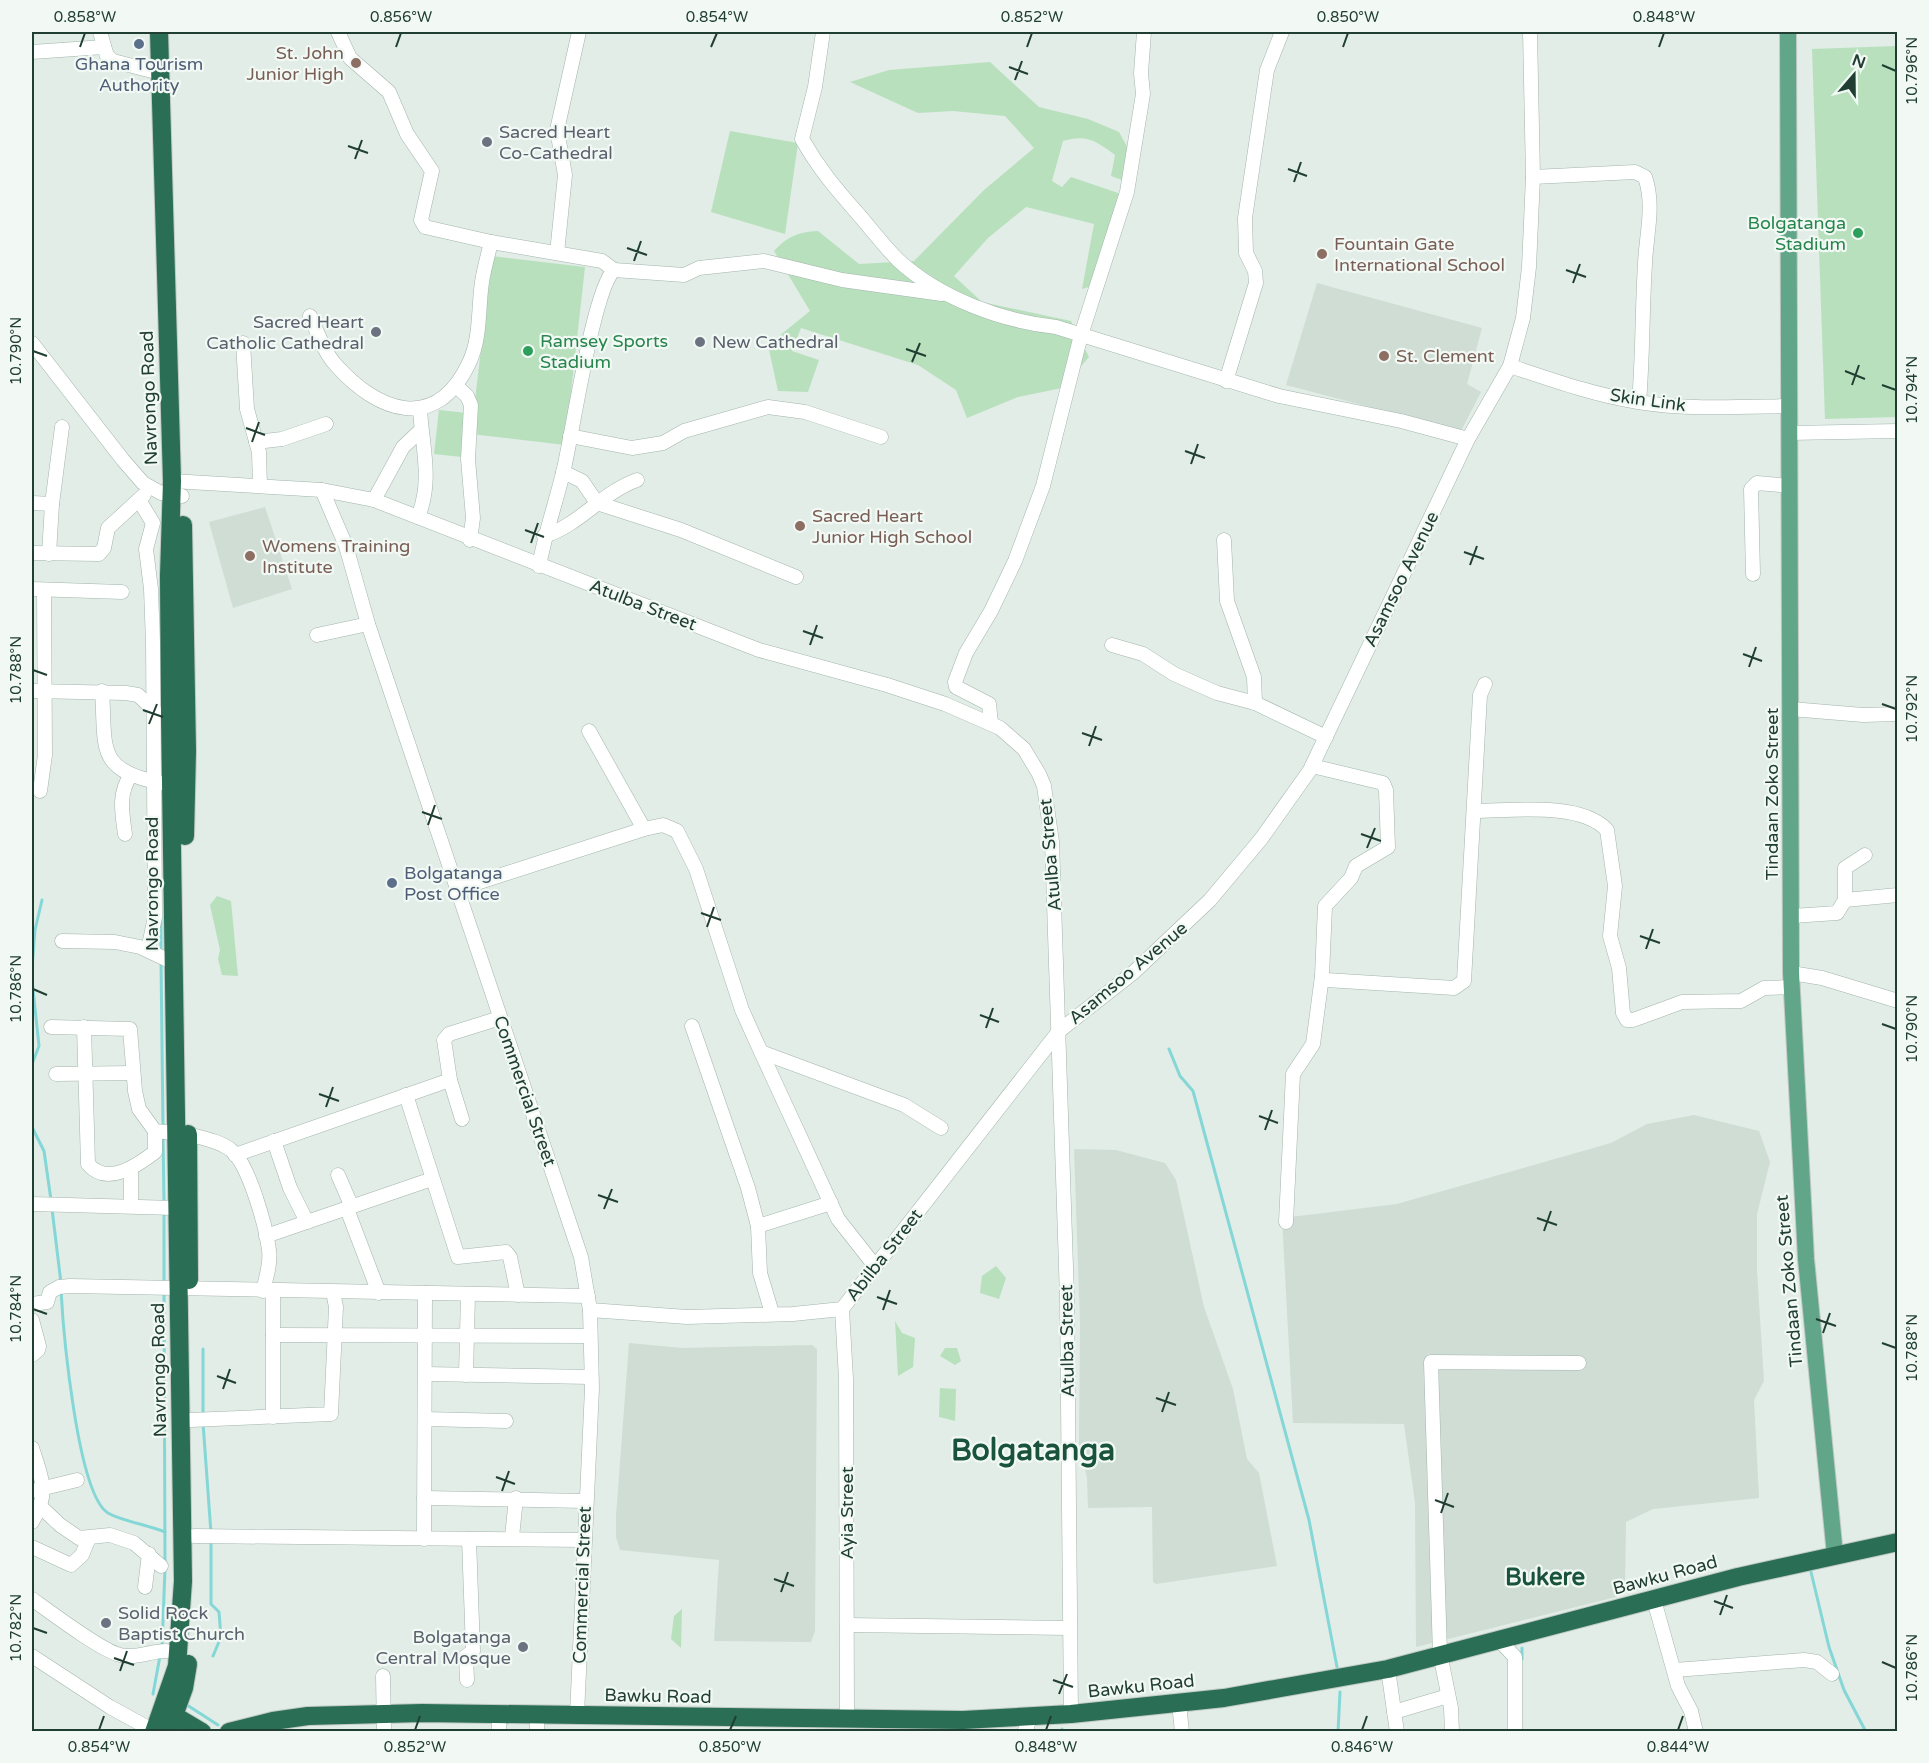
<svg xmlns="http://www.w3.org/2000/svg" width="1929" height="1763" viewBox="0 0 1929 1763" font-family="'Varela Round',sans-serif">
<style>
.built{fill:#cfddd5}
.green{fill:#b8e0bd}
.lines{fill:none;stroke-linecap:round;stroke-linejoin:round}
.stream{stroke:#84d7d6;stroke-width:3}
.minor-casing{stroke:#a3b5ac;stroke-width:15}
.major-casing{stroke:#c1c9c6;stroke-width:18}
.highway-casing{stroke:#c1c9c6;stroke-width:20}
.minor{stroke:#fff;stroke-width:14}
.major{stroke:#62a68a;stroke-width:16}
.highway{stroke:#296e55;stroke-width:18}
.ticks{fill:none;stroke:#203f32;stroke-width:2}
.service-dot{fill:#5c6f8a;stroke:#f2f9f5;stroke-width:2}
.education-dot{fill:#8d6e63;stroke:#f2f9f5;stroke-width:2}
.worship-dot{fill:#6b7280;stroke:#f2f9f5;stroke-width:2}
.leisure-dot{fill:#2e9e5b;stroke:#f2f9f5;stroke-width:2}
.labels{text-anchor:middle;stroke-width:4.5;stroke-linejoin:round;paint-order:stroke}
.education-label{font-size:18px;fill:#785e54;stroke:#f2f9f5;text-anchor:start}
.service-label{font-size:18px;fill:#4e5e75;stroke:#f2f9f5}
.worship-label{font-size:18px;fill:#5b616d;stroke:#f2f9f5;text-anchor:start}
.leisure-label{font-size:18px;fill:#27864d;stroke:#f2f9f5;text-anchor:end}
.street-label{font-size:18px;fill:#203f32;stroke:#f2f9f5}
.district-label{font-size:24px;font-weight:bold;fill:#1a533c;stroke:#f2f9f5}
.town-label{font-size:30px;font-weight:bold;fill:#1a533c;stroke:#f2f9f5}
.neatline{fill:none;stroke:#203f32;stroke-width:2}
.ticks-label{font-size:15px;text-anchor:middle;fill:#203f32}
</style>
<rect width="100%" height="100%" fill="#e1ede6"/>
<!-- built -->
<g class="built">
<polygon points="1317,283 1482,328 1467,384 1481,392 1461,431 1286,385"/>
<polygon points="265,507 292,589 233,608 209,522"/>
<polygon points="1694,1115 1759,1131 1770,1162 1757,1214 1757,1271 1764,1381 1754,1400 1759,1498 1653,1509 1626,1522 1625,1585 1616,1597 1416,1647 1415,1503 1404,1424 1293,1423 1282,1218 1397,1204 1611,1143 1647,1124"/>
<polygon points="1074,1149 1116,1150 1165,1163 1176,1180 1204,1307 1233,1389 1247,1459 1259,1473 1277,1566 1156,1584 1153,1582 1152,1507 1088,1508 1087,1478 1079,1444 1080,1323"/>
<polygon points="629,1343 682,1348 812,1345 817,1349 815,1631 811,1642 714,1641 719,1560 620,1550 616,1537 616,1516"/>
</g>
<!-- green -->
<g class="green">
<polygon points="1897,46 1897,417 1825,419 1812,49"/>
<path d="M990,62L1039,107L1088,119L1119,132L1130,152L1122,180L1111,176L1115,155C1096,141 1087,134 1063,141L1052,181L1062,187L1071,177L1124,195L1099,284L1082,289L1094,224L1026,207L988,238L954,276L982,302L1071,321L1089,357L1062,388L1018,397L967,418L956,390L918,365L801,328L792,351L819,360L808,392L778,391L768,345L810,311L774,251C787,237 798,232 818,231L859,264L914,261L984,190L1034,148L1005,116L953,111L918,113L850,82L889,70Z"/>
<polygon points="730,131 798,143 785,234 711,212"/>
<polygon points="492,256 585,267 565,445 471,434"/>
<polygon points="439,410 467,413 462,457 434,454"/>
<polygon points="217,896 231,901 238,976 222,975 218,959 220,950 210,905"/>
<polygon points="996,1266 1006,1278 999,1299 980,1293 982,1276"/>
<polygon points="895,1321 902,1333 915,1338 913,1367 898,1376"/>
<polygon points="945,1348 957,1348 961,1361 955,1365 940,1356"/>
<polygon points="940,1388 956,1389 955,1421 939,1417"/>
<polygon points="682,1609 681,1648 671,1639 674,1616"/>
</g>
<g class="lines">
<!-- stream -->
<g class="stream">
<polyline points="161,918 161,951"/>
<polyline points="161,960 163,1128"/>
<polyline points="32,968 35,930 42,900"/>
<polyline points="32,980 39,1046 32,1064"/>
<polyline points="1169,1049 1180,1076 1193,1091 1309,1520 1337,1667"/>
<polyline points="32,1127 44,1151 51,1200"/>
<polyline points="163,1134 164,1203"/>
<polyline points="52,1209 61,1283"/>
<polyline points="164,1212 164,1284"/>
<path d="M61,1290C63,1328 77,1494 108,1513C119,1520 151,1526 165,1532"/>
<polyline points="164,1290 165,1563"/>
<polyline points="203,1416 203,1349"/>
<polyline points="203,1423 211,1533"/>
<polyline points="211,1544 211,1604 219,1612 221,1637 213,1656"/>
<polyline points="1811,1572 1829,1647 1844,1690 1866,1732"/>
<polyline points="162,1647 165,1569"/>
<polyline points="1522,1659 1522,1648"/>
<polyline points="153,1694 160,1656"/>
<polyline points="187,1705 218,1725"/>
<polyline points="1062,1729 1062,1732"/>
<polyline points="1338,1732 1340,1692"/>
</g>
<defs>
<g id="minor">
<polyline points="100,32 107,56 113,61 160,73"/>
<polyline points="338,32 350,58 389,92 407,134 432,171 421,220 425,227 491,242 602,261 614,270"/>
<path d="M823,32L815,87L802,139C819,169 836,189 859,215C872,230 884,246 898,260C939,298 1001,321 1056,327L1279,396L1401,421L1468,439"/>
<polyline points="32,52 104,47"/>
<path d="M1533,177L1635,172L1645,177C1655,206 1646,235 1645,264C1642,310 1643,356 1639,402"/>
<polyline points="557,253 565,175 557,130 579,32"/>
<path d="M310,316C317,331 324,352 335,364C378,413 436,433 469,363C481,338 478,309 482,282C484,269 488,255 491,242"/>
<polyline points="32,343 123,460 143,483 161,493 182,496"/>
<polyline points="243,343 247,409 259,452 260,486"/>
<path d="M1510,366C1552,380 1594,395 1638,402C1688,410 1739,407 1789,406"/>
<polyline points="1226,381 1256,283 1255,271 1246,253 1245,218 1267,70 1282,32"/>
<polyline points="456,386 467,396 471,405 468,459 473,518 470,540"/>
<polyline points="1789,433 1898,431"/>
<polyline points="570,436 632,448 663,443 684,431 768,407 805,412 881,437"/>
<polyline points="256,442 282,439 326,424"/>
<polyline points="563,472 582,481 597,503 681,530 796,577"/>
<polyline points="172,481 322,490 374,500 759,650 887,685 945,704 1000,728 1024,749 1039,774 1044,786 1052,842 1067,1298 1071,1714"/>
<polyline points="322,490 346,546 368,624 581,1257 590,1310 592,1388 577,1715"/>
<polyline points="139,500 153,523 146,549 151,589 153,643 155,917 148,950"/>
<polyline points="374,500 403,447 421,430"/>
<polyline points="32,503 52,504 49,554"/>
<polyline points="52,504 62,427"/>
<path d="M418,517C433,480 422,447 420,409"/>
<path d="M544,536C580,525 601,493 637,480"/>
<polyline points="1224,540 1227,601 1254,677 1255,703"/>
<polyline points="32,553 99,554 104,548 108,528 144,495"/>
<path d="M539,566C545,534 555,505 563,473C572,437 593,290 614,270L684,275L699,268L764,261L842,280L942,294"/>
<polyline points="1753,574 1751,489 1757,483 1790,486"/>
<polyline points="32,589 122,592"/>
<polyline points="317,635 368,624"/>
<polyline points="1112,645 1143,654 1174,674 1217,693 1255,703 1326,737"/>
<polyline points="32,691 126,693 138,695 155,711"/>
<path d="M102,691C106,748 95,770 161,783"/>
<polyline points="1791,709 1863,715 1898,714"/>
<polyline points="991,723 989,704 956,687 955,682 966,653 991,611 1015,561 1043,486 1081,335 1127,192 1143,94 1141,73 1144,32"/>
<polyline points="589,731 644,829"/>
<polyline points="40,791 45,755 44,590"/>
<path d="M1474,811C1511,811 1580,801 1607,830L1615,886L1610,936L1619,968L1623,1013L1627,1020H1633L1682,1002L1741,1001L1764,988L1792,987"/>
<path d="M125,834C122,813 118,793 131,775"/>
<polyline points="458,889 644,829 663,825 677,831 696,869 742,1010 761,1052 838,1219 875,1266"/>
<polyline points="1845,900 1845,868 1865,855"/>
<polyline points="1792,916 1837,913 1845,900 1898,895"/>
<polyline points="62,941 115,942 140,947 174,963"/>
<polyline points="1791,973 1822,978 1898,1001"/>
<polyline points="1322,976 1326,980 1454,988 1464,981 1480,695 1485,684"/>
<polyline points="692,1026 748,1188 758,1226 760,1273 772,1313"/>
<polyline points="51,1027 130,1029 135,1091 139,1109 155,1131 176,1133"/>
<path d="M84,1027L88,1164C107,1187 138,1165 155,1152V1131"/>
<polyline points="761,1052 904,1105 941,1128"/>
<polyline points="56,1074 132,1073"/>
<polyline points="406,1095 458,1257 506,1252 510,1257 518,1295"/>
<polyline points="462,1119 450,1080 444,1040 449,1034 500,1018"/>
<path d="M188,1134C202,1138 220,1141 231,1150C249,1164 266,1227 269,1250C271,1263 266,1278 263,1291"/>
<polyline points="274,1141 290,1188 307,1222"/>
<polyline points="235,1155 450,1080"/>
<polyline points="131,1170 131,1206"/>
<polyline points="338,1175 352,1207"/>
<polyline points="32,1204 175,1208"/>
<polyline points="347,1209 379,1293"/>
<polyline points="1286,1222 1293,1074 1313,1044 1322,976 1325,906 1351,878 1356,866 1388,847 1386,790 1383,783 1312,766"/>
<polyline points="758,1226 831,1203"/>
<polyline points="266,1236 432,1179"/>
<polyline points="32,1304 47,1302 50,1292 59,1287 70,1286 588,1296"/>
<polyline points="842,1309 846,1379 847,1717"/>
<polyline points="590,1310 687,1317 793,1314 842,1309 1059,1031 1134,972 1210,900 1261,839 1310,770 1468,439 1510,366 1523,318 1529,267 1533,177 1530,32"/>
<polyline points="32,1320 39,1346 38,1350 32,1355"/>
<polyline points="273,1335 590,1336"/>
<polyline points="425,1374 591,1377"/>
<polyline points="466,1375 468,1294"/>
<polyline points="273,1417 273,1291"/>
<polyline points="425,1419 506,1421"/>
<polyline points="191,1420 331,1414 336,1307 333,1292"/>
<path d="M32,1448C42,1479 50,1493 32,1522"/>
<polyline points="32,1491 77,1480"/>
<polyline points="424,1498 585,1501"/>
<polyline points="41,1507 60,1525 79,1538 110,1535 134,1543 161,1566"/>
<polyline points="194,1536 584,1540"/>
<polyline points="512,1537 516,1498"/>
<polyline points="424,1539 425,1293"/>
<polyline points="32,1547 71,1565 82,1555 89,1538"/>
<polyline points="145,1587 149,1554"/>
<path d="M32,1599C50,1612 102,1651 120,1655C136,1659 150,1651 166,1651"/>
<polyline points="1654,1600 1678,1686 1691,1711 1696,1732"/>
<polyline points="847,1625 1069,1628"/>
<polyline points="1500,1641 1515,1657 1515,1732"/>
<polyline points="32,1656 110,1707 154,1731"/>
<polyline points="1388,1669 1397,1732"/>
<polyline points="1675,1670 1804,1660 1817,1662 1832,1674"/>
<polyline points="383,1676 384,1732"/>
<polyline points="467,1680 466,1656 473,1651 469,1539"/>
<polyline points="1179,1704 1182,1732"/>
<polyline points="1394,1712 1448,1696"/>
<polyline points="499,1716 499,1732"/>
<polyline points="537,1732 537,1716"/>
<polyline points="1024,1732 1027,1728 1029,1717"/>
<polyline points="1452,1732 1451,1708 1440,1654 1431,1362 1579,1363"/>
</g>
<polyline id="major" points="1788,32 1791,973 1806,1259 1835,1555"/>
<g id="highway">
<polyline points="183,525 187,751 185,836"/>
<polyline points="188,1134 189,1280"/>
<polyline points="165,1710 202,1732"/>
<polyline points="154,1732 177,1666 183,1581 170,717 169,576 172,481 159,32"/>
<polyline points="168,1732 184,1688 188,1664"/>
<polyline points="229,1732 273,1721 308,1716 422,1713 963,1720 1071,1714 1224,1698 1388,1669 1738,1577 1898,1542"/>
</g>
</defs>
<!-- minor casing -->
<use href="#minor" class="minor-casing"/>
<!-- major casing -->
<use href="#major" class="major-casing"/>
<!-- highway casing -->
<use href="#highway" class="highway-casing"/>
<!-- minor -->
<use href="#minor" class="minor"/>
<!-- major -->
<use href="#major" class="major"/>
<!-- highway -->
<use href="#highway" class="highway"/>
</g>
<!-- ticks -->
<path class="ticks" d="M80,47L85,33M396,47L401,33M711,47L717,33M1027,47L1032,33M1343,47L1348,33M1659,47L1664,33M1882,65L1896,71M1009,67L1028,74M1015,80L1022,61M348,146L368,153M355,159L362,140M1288,169L1307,176M1294,182L1301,162M627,248L647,255M634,261L641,241M1566,270L1586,277M1573,283L1580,264M906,349L926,356M33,351L47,356M912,362L920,343M1845,371L1865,379M1852,385L1859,365M1882,385L1896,390M246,428L265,435M252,442L259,422M1185,451L1205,458M1191,464L1198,444M525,530L544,537M531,543L538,523M1464,552L1484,559M1470,565L1477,546M803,631L823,638M810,645L817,625M1743,654L1762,661M1749,667L1756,647M33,670L47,675M1882,704L1896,709M143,710L163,717M149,724L157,704M1082,733L1102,740M1089,746L1096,726M422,812L442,819M428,825L435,805M1361,834L1381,841M1367,848L1375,828M701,913L721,920M707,927L714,907M1640,936L1660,943M1646,949L1653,929M33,989L47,995M980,1015L999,1022M1882,1024L1896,1029M986,1028L993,1008M319,1094L339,1101M326,1107L333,1087M1259,1116L1278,1123M1265,1130L1272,1110M598,1195L618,1202M604,1209L612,1189M1537,1218L1557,1225M1544,1231L1551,1211M877,1297L897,1304M33,1309L47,1314M883,1310L890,1290M1816,1319L1836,1326M1823,1333L1830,1313M1882,1343L1896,1348M217,1376L236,1383M223,1389L230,1369M1156,1398L1176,1405M1162,1412L1169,1392M496,1477L515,1484M502,1491L509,1471M1435,1500L1454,1507M1441,1513L1448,1493M774,1579L794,1586M781,1592L788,1572M1714,1601L1733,1608M1720,1615L1727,1595M33,1628L47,1633M114,1658L134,1665M1882,1662L1896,1668M120,1671L127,1651M1053,1680L1073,1687M1059,1694L1067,1674M99,1730L104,1716M415,1730L420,1716M730,1730L736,1716M1046,1730L1051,1716M1362,1730L1367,1716M1678,1730L1683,1716"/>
<!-- markers -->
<g class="service-dot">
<circle cx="139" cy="44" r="6"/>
<circle cx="392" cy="883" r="6"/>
</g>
<g class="education-dot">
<circle cx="356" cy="63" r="6"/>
<circle cx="1322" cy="254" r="6"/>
<circle cx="1384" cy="356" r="6"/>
<circle cx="800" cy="526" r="6"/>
<circle cx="250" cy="556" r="6"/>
</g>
<g class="worship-dot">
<circle cx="487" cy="142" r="6"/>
<circle cx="376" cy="332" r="6"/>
<circle cx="700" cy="342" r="6"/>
<circle cx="106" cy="1623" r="6"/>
<circle cx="523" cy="1647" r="6"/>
</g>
<g class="leisure-dot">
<circle cx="1858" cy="233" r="6"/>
<circle cx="528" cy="351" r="6"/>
</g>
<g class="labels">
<!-- education labels -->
<g class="education-label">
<text x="344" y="59" text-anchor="end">St. John<tspan x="344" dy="21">Junior High</tspan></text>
<text x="1334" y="250">Fountain Gate<tspan x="1334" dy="21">International School</tspan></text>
<text x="1396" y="362">St. Clement</text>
<text x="812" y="522">Sacred Heart<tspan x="812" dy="21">Junior High School</tspan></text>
<text x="262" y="552">Womens Training<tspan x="262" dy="21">Institute</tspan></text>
</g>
<!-- service labels -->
<g class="service-label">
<text x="139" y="70">Ghana Tourism<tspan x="139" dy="21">Authority</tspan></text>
<text x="404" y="879" text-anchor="start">Bolgatanga<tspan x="404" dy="21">Post Office</tspan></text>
</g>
<!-- worship labels -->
<g class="worship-label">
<text x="499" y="138">Sacred Heart<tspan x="499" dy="21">Co-Cathedral</tspan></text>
<text x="364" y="328" text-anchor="end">Sacred Heart<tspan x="364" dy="21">Catholic Cathedral</tspan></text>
<text x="712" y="348">New Cathedral</text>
<text x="118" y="1619">Solid Rock<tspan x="118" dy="21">Baptist Church</tspan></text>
<text x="511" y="1643" text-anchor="end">Bolgatanga<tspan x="511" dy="21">Central Mosque</tspan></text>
</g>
<!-- leisure labels -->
<g class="leisure-label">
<text x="1846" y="229">Bolgatanga<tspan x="1846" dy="21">Stadium</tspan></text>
<text x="540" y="347" text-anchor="start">Ramsey Sports<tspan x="540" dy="21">Stadium</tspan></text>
</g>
<!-- street labels -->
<g class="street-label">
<text transform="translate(149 398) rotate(-92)" y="6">Navrongo Road</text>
<text transform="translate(1648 400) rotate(8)" y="6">Skin Link</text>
<text transform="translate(1401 579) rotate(-64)" y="6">Asamsoo Avenue</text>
<text transform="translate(643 605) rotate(21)" y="6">Atulba Street</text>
<text transform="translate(1772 794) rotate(-90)" y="6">Tindaan Zoko Street</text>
<text transform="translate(1050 855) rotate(-95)" y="6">Atulba Street</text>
<text transform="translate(152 884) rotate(-90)" y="6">Navrongo Road</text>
<text transform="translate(1128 973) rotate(-40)" y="6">Asamsoo Avenue</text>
<text transform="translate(525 1091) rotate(71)" y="6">Commercial Street</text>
<text transform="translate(884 1255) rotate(-52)" y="6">Abilba Street</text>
<text transform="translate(1789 1281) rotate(-95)" y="6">Tindaan Zoko Street</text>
<text transform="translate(1067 1341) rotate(-91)" y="6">Atulba Street</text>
<text transform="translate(159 1370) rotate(-91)" y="6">Navrongo Road</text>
<text transform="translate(847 1513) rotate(-90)" y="6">Ayia Street</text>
<text transform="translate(1665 1575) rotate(-15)" y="6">Bawku Road</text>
<text transform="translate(582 1585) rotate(-88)" y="6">Commercial Street</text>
<text transform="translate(1141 1686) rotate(-6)" y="6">Bawku Road</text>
<text transform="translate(658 1696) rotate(1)" y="6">Bawku Road</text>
</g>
<!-- district labels -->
<g class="district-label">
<text x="1545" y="1585">Bukere</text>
</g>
<!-- town labels -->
<g class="town-label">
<text x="1033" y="1460">Bolgatanga</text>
</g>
</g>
<!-- border -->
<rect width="1929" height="1763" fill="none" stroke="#f2f9f5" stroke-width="66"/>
<!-- north arrow -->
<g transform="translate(1854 75) rotate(20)" stroke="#f2f9f5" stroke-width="4.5" paint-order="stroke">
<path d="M0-4.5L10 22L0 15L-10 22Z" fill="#203f32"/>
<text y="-9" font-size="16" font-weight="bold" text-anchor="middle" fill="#203f32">N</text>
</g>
<rect x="33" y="33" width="1863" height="1697" class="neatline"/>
<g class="ticks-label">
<text x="85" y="22">0.858°W</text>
<text x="401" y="22">0.856°W</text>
<text x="717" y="22">0.854°W</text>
<text x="1032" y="22">0.852°W</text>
<text x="1348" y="22">0.850°W</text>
<text x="1664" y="22">0.848°W</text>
<text transform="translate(1912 71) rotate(-90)" y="5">10.796°N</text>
<text transform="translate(16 351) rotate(-90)" y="5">10.790°N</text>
<text transform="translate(1912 390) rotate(-90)" y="5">10.794°N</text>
<text transform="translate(16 670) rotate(-90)" y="5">10.788°N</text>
<text transform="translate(1912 709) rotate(-90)" y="5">10.792°N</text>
<text transform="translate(16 989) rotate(-90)" y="5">10.786°N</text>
<text transform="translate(1912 1029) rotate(-90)" y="5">10.790°N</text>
<text transform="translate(16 1309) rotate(-90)" y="5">10.784°N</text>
<text transform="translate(1912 1348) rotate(-90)" y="5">10.788°N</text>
<text transform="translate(16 1628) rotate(-90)" y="5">10.782°N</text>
<text transform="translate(1912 1668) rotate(-90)" y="5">10.786°N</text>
<text x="99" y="1752">0.854°W</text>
<text x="415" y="1752">0.852°W</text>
<text x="730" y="1752">0.850°W</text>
<text x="1046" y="1752">0.848°W</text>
<text x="1362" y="1752">0.846°W</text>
<text x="1678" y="1752">0.844°W</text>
</g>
</svg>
